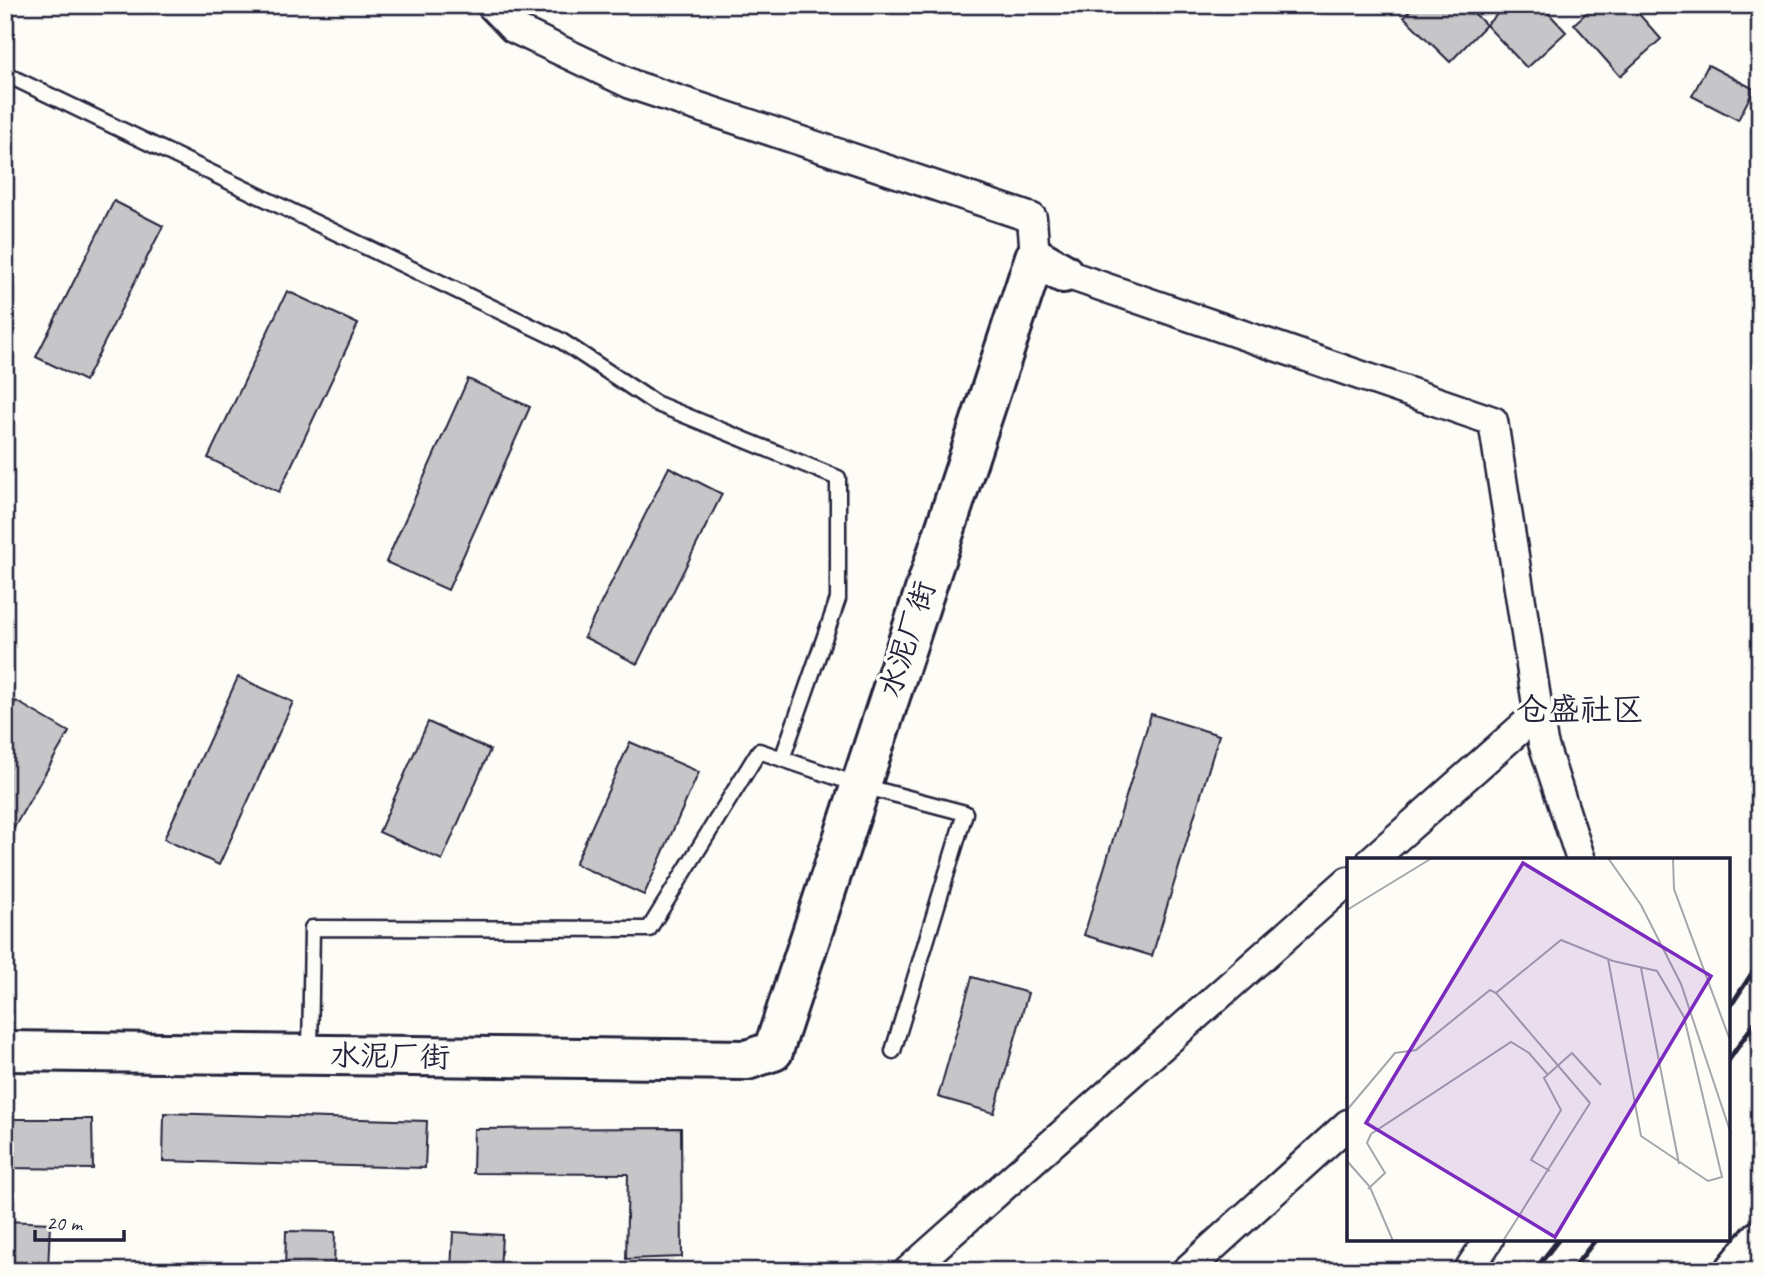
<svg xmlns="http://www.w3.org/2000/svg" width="1765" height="1276" viewBox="0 0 1765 1276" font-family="Caveat,'LXGW WenKai TC',sans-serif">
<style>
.building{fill:#c6c6c8;stroke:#22223b;stroke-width:2}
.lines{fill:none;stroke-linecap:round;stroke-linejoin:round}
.lane-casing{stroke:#22223b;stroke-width:19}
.street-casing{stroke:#22223b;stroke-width:33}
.secondary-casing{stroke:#22223b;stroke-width:44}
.highway-casing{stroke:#22223b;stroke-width:44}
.lane{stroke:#fdfcf7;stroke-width:14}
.street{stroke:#fdfcf7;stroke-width:28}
.secondary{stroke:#fdfcf7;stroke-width:38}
.highway{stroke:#fdfcf7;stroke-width:38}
.rail{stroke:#22223b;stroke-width:5}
.labels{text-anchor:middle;stroke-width:7;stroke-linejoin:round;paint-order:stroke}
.street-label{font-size:30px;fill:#22223b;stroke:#fdfcf7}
.neighbourhood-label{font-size:32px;fill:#22223b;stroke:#fdfcf7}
.inset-road{fill:none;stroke:#a5a5ac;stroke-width:2}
.view{fill:#7b2cbf;fill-opacity:0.15;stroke:#7b2cbf;stroke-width:3.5}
.inset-edge{fill:none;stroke:#22223b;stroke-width:3.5}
</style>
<rect width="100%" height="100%" fill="#fdfcf7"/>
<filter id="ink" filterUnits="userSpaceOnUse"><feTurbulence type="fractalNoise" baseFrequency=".0143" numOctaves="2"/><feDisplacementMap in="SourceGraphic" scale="14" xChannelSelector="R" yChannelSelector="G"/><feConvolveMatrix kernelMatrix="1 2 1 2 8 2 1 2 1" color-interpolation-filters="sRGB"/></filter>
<g filter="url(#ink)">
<!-- building -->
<g class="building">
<polygon points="1415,5 1466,5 1486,25 1450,62 1404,17"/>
<polygon points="1507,5 1541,5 1566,32 1527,68 1486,25"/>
<polygon points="1595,5 1631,5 1661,39 1620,76 1574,24"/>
<polygon points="1708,65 1754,89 1738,120 1692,96"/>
<polygon points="114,201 163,226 85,381 36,357"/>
<polygon points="287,291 358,324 279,492 208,458"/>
<polygon points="468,379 530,407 448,590 386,562"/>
<polygon points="669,467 722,494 637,664 584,637"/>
<polygon points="238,677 293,702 219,865 164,839"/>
<polygon points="16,701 69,732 5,843 5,719"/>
<polygon points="1151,714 1219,735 1152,956 1084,935"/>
<polygon points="428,722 490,750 442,860 379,832"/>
<polygon points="630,742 699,772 644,895 575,864"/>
<polygon points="972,977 1028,993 994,1113 938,1097"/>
<polygon points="164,1113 427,1121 425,1168 163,1161"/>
<polygon points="5,1119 92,1119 93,1169 5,1168"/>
<polygon points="681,1128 682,1257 626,1259 628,1174 473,1173 474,1129"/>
<polygon points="5,1221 50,1223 48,1271 5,1271"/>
<polygon points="286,1231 335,1232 334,1271 285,1271"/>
<polygon points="453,1232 502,1235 500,1271 451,1271"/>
</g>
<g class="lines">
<defs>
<g id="lane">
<polyline points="5,74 560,340 655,403 838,478 838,599 782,759"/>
<polyline points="310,1054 312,928 649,929 759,751 859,785 965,813 893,1051"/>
</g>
<g id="street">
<polyline points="491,5 513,28 633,85 1032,218 1035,257"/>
<polyline points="1063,273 1493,421 1543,743 1581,860"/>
<polyline points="1372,860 1538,713"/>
<polyline points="908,1271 1348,881"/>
<polyline points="1186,1271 1348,1124"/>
<polyline points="1468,1271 1489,1239"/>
</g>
<g id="secondary">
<polyline points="5,1051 747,1060 773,1051"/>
<polyline points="773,1051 1035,257 1063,273"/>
</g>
<polyline id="highway" points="1735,1271 1760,1240"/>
</defs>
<!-- lane casing -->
<use href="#lane" class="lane-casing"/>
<!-- street casing -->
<use href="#street" class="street-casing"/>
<!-- secondary casing -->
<use href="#secondary" class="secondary-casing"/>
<!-- highway casing -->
<use href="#highway" class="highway-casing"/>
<!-- lane -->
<use href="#lane" class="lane"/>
<!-- street -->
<use href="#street" class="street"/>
<!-- secondary -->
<use href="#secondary" class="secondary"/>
<!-- highway -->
<use href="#highway" class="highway"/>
<!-- rail -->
<g class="rail">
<polyline points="1728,1010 1760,961"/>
<polyline points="1728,1061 1760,1015"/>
<polyline points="1534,1271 1559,1239"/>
<polyline points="1571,1271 1596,1239"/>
</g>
</g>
</g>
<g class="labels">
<!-- street labels -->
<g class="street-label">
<text transform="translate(907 639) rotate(-72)" y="10">水泥厂街</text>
<text transform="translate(390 1056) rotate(1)" y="10">水泥厂街</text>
</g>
<!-- neighbourhood labels -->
<g class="neighbourhood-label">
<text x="1580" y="720">仓盛社区</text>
</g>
</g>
<!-- overview -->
<g transform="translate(1347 858)">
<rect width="383" height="383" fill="#fdfcf7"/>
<path class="inset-road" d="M261,0L294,47L334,126L384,276M326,0L327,31L384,185M0,52L85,0M294,110L332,306M243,245L149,135L214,82L261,101L266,103L310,113L337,159L375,319L361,323L294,278L261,101M0,252L48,195L69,192L143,132L149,135M0,303L23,329L46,383M203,313L184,302L214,252L197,220L225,195L254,227M21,331L38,315L20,285L24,276L164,184L182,195L201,217M156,383L243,245"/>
<path class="view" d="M176,5L364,118L208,379L19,265Z"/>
<rect width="383" height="383" class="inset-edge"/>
</g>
<!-- margin -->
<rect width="1765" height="1276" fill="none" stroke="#fdfcf7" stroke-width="28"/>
<rect x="14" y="14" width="1737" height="1248" fill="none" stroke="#22223b" stroke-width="2.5" filter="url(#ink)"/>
<!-- scale -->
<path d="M35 1230v10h89v-10" fill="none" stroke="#22223b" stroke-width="3.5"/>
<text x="46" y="1230" font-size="21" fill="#22223b" stroke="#fdfcf7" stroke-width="5" paint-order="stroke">20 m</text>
</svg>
